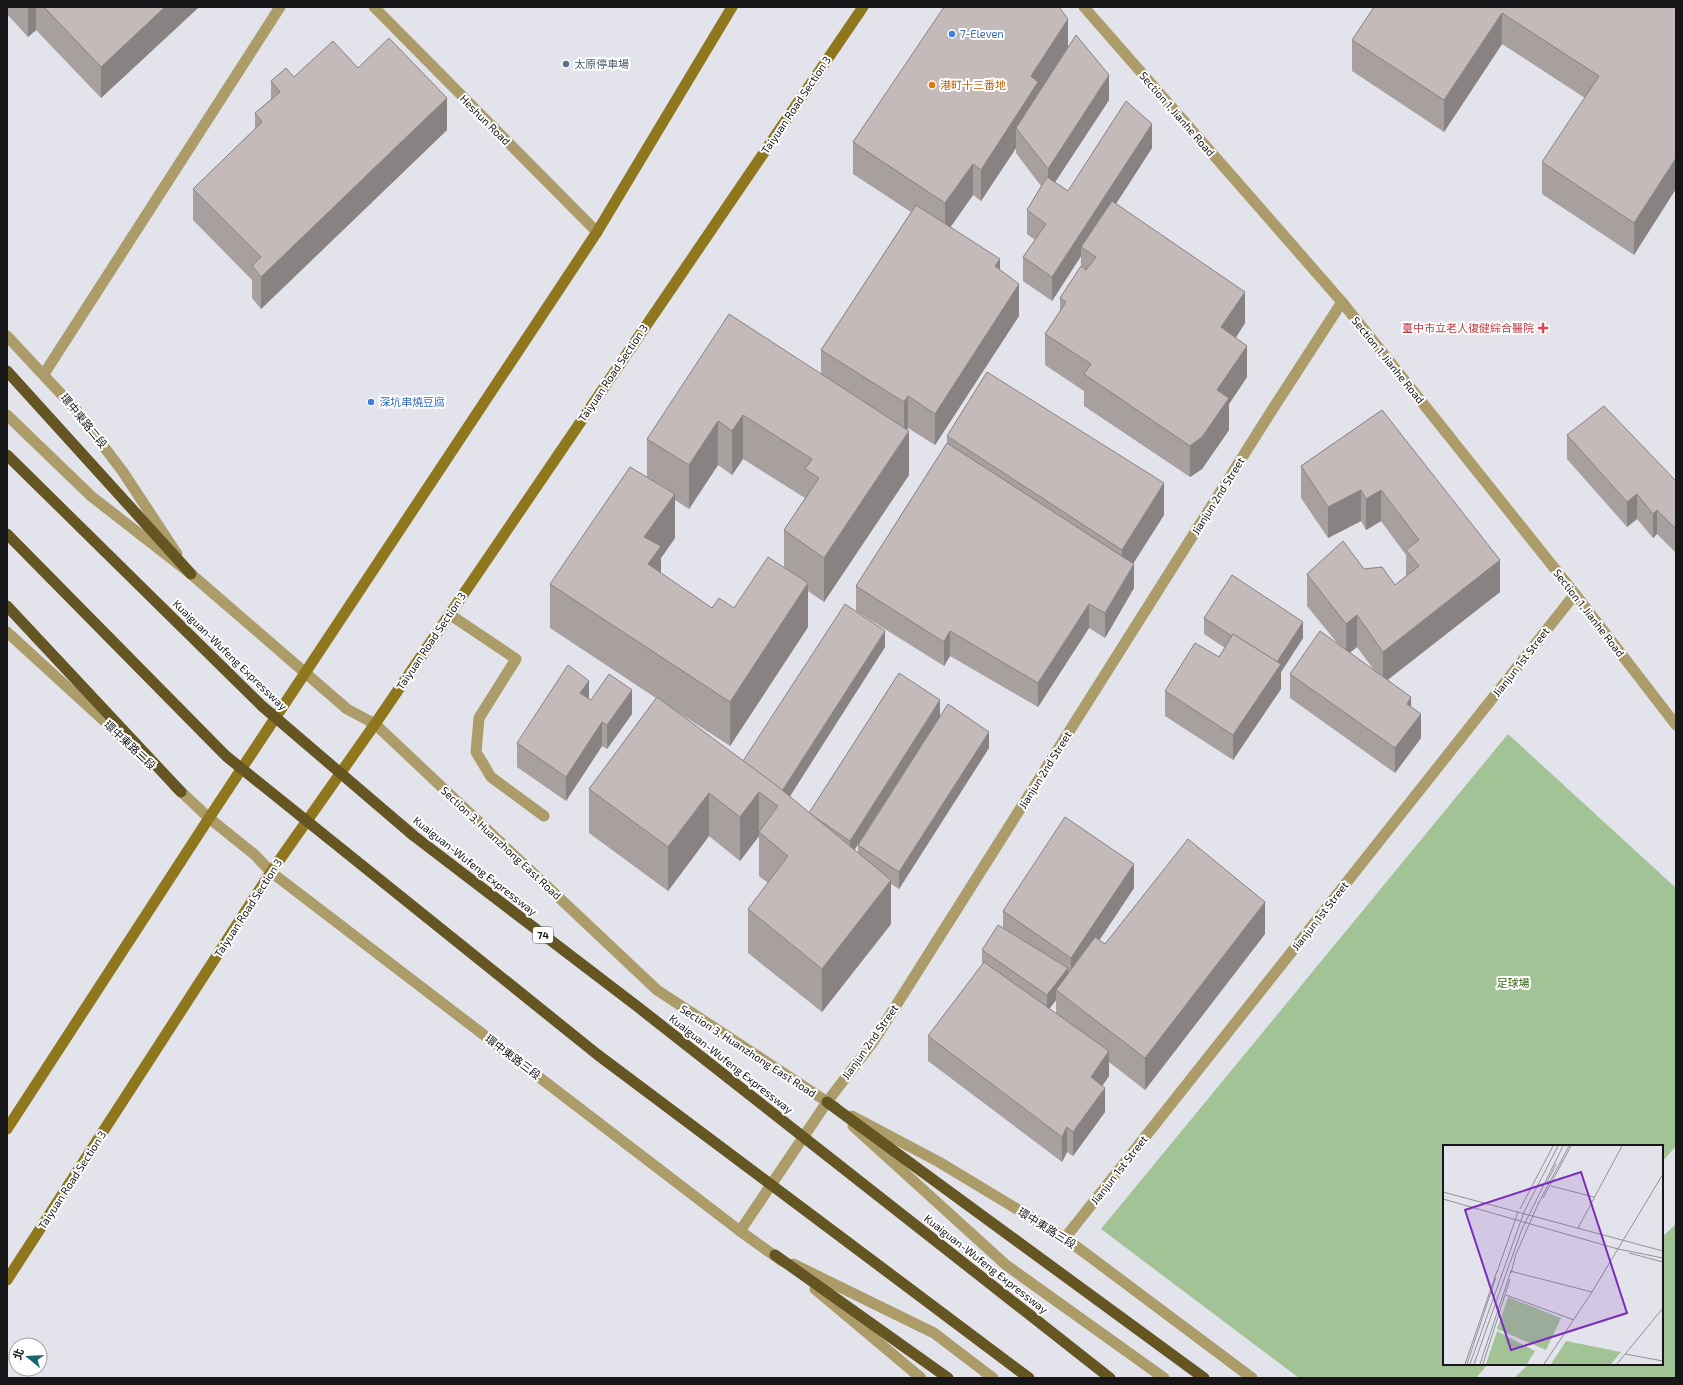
<svg xmlns="http://www.w3.org/2000/svg" width="1683" height="1385" viewBox="0 0 1683 1385" font-family="'Exo 2','Noto Sans TC',sans-serif">
<style>
.green{fill:#a2c395}
.lines{fill:none;stroke-linecap:round;stroke-linejoin:round}
.service{stroke:#ab9c69;stroke-width:11}
.minor{stroke:#ab9c69;stroke-width:11}
.secondary{stroke:#8f771e;stroke-width:11}
.trunk{stroke:#645522;stroke-width:11}
.trunk-bridge{stroke:#645522;stroke-width:11}
.wall{fill:#a8a09f;fill-rule:evenodd}
.shaded-wall{fill:#888282}
.building{fill:#c3bab9;stroke:#888282}
.shop-dot{fill:#3f7fe0;stroke:#fff;stroke-width:1.5}
.service-dot{fill:#5c6f8a;stroke:#fff;stroke-width:1.5}
.food-dot{fill:#e8710a;stroke:#fff;stroke-width:1.5}
.health-dot{fill:#e0444e;stroke:#fff;stroke-width:1.5}
.labels{text-anchor:middle;stroke-width:4;stroke-linejoin:round;paint-order:stroke}
.shield{fill:#fff;stroke:#5c5c5d;stroke-width:1}
.shield-label{font-size:10px;font-weight:bold;fill:#161618}
.shop-label{font-size:11px;fill:#366cbe;stroke:#fff;text-anchor:start}
.service-label{font-size:11px;fill:#4e5e75;stroke:#fff;text-anchor:start}
.food-label{font-size:11px;fill:#c56008;stroke:#fff;text-anchor:start}
.street-label{font-size:11px;fill:#161618;stroke:#fff}
.health-label{font-size:11px;fill:#be3a42;stroke:#fff;text-anchor:end}
.park-label{font-size:11px;fill:#326710;stroke:#fff}
.inset-road{fill:none;stroke:#919197;stroke-width:1}
.view{fill:#7b2cbf;fill-opacity:0.15;stroke:#7b2cbf;stroke-width:2}
.inset-edge{fill:none;stroke:#161618;stroke-width:2}
</style>
<rect width="100%" height="100%" fill="#e3e3eb"/>
<!-- green -->
<g class="green">
<polygon points="1508,734 1676,888 1676,1146 1662,1162 1662,1146 1444,1146 1444,1364 1488,1364 1476,1378 1299,1378 1101,1229"/>
<polygon points="1676,1224 1676,1378 1514,1378 1529,1364 1662,1364 1662,1237"/>
</g>
<g class="lines">
<!-- service -->
<polyline class="service" points="449,614 516,659 479,718 476,752 491,777 544,816"/>
<!-- minor -->
<g class="minor">
<polyline points="374,7 597,232"/>
<polyline points="1084,7 1342,302 1575,594 1676,725"/>
<polyline points="7,336 77,411 123,472 177,554"/>
<polyline points="44,374 280,7"/>
<polyline points="7,415 91,496 191,574 347,709 375,724 657,990 835,1107"/>
<polyline points="7,632 136,750"/>
<polyline points="175,786 209,818 255,855 271,872 740,1231 782,1261"/>
<polyline points="852,1116 939,1162 1065,1238 1252,1378"/>
<polyline points="853,1126 1006,1265 1164,1378"/>
<polyline points="740,1231 827,1102 873,1042 1274,407 1342,302"/>
<polyline points="1065,1238 1575,594"/>
<polyline points="793,1264 934,1333 993,1378"/>
<polyline points="815,1289 921,1378"/>
</g>
<!-- secondary -->
<g class="secondary">
<polyline points="7,1129 209,818 597,232 732,7"/>
<polyline points="7,1280 271,872 375,724 863,7"/>
</g>
<!-- trunk -->
<g class="trunk">
<polyline points="7,371 191,574"/>
<polyline points="7,606 181,792"/>
<polyline points="827,1102 1204,1378"/>
<polyline points="775,1255 948,1378"/>
</g>
<!-- trunk-bridge -->
<g class="trunk-bridge">
<polyline points="7,455 262,706 414,836 638,1007 1110,1378"/>
<polyline points="7,534 226,756 598,1055 1029,1378"/>
</g>
</g>
<!-- wall -->
<g class="wall">
<polygon points="7,7 199,7 101,98 36,30 28,37 7,14"/>
<polygon points="1374,7 1676,7 1634,255 1542,194 1542,162 1585,98 1502,44 1444,132 1352,71 1352,40"/>
<path d="M1068,47L1109,100L1055,182L1068,191L1152,148L1116,204L1245,323L1236,338L1247,377L1229,404V430L1202,469L1190,477L1084,406V391L1045,365V334L1060,311V298L1081,267V256L1052,301L1023,281V257L1035,240L1027,234V210L1041,186L1016,153V148L981,201L973,195L950,227L1000,270L1019,316L935,445L908,428L907,430L909,475L824,602L808,591V627L730,746L670,707L743,761L885,647L789,797L809,813L899,673L855,850L858,853V845L989,748L899,889L891,884V924L822,1012L748,953V909L768,883L759,876V836L740,861L709,836L668,891L589,833V789L656,698L550,628V584L647,477V439L821,374V350L911,212L853,174V142ZM743,459L805,498L784,530V568L734,608H712L661,573V558L675,538V500L689,509L718,465L732,475Z"/>
<polygon points="358,68 447,130 261,309 252,298 252,280 193,220 193,189 255,129 255,113 271,99 271,81"/>
<path d="M1382,410L1500,592L1388,680L1411,707L1421,738L1395,773L1290,698V674L1338,644L1307,606V574L1364,569L1395,585L1406,576V555L1381,521L1366,530L1361,521L1328,538L1301,498V466ZM1357,647L1374,670L1350,653Z"/>
<polygon points="1567,435 1676,481 1676,553 1657,534 1653,538 1637,519 1627,527 1567,459"/>
<polygon points="947,436 1164,515 1133,564 1134,588 1105,638 1089,628 1038,707 950,656 944,666 856,611 856,586 947,443"/>
<polygon points="1204,618 1303,638 1281,672 1281,689 1233,760 1165,716 1165,691 1219,657 1225,648 1204,634"/>
<polygon points="589,699 591,700 632,714 607,749 602,746 566,801 517,767 517,743"/>
<path d="M1134,888L1099,940L1105,944L1265,934L1145,1090L1109,1062V1076L1102,1086L1105,1112L1073,1156L1067,1152L1062,1162L928,1061V1036L982,965V950L1003,927V911ZM1056,1000V1014L1049,1009Z"/>
</g>
<!-- shaded-wall -->
<g class="shaded-wall">
<polygon points="28,7 36,7 36,30 28,37"/>
<polygon points="165,7 199,7 101,98 101,67"/>
<polygon points="1502,13 1502,44 1444,132 1444,100"/>
<polygon points="1068,19 1068,51 1016,128 1016,148 981,201 981,170 1031,76"/>
<polygon points="1109,75 1109,100 1048,193 1048,169"/>
<polygon points="447,98 447,130 261,309 261,277"/>
<polygon points="1152,124 1152,148 1086,250 1081,247 1081,256 1052,301 1052,277"/>
<polygon points="1676,158 1676,189 1634,255 1634,223"/>
<polygon points="973,164 973,195 945,235 945,203"/>
<polygon points="1000,259 1000,291 995,266"/>
<polygon points="1019,284 1019,316 935,445 935,414"/>
<polygon points="1245,292 1245,323 1221,359 1221,327"/>
<polygon points="1247,346 1247,377 1229,404 1229,430 1202,469 1190,477 1190,446 1217,390"/>
<polygon points="908,396 908,428 904,434 904,402"/>
<polygon points="743,415 743,459 732,475 732,431"/>
<polygon points="718,421 718,465 689,509 689,465"/>
<polygon points="909,431 909,475 824,602 824,558"/>
<polygon points="1164,483 1164,515 1122,581 1122,550"/>
<polygon points="1361,490 1361,521 1328,538 1328,507"/>
<polygon points="1381,490 1381,521 1366,530 1366,499"/>
<polygon points="675,494 675,538 661,558 661,590 648,608 644,537"/>
<polygon points="1637,494 1637,519 1627,527 1627,502"/>
<polygon points="1657,510 1657,534 1653,538 1653,514"/>
<polygon points="1500,560 1500,592 1383,683 1383,652"/>
<polygon points="1134,564 1134,588 1105,638 1105,613"/>
<polygon points="808,583 808,627 730,746 730,702"/>
<polygon points="1089,604 1089,628 1038,707 1038,683"/>
<polygon points="1357,615 1357,647 1346,655 1346,624"/>
<polygon points="1303,622 1303,638 1281,672 1281,689 1233,760 1233,735 1275,665"/>
<polygon points="885,631 885,647 780,812 780,795"/>
<polygon points="950,631 950,656 944,666 944,642"/>
<polygon points="589,681 589,705 580,693"/>
<polygon points="632,690 632,714 607,749 607,725"/>
<polygon points="1411,697 1411,721 1407,704"/>
<polygon points="940,700 940,717 850,857 850,841"/>
<polygon points="1421,714 1421,738 1395,773 1395,748"/>
<polygon points="602,722 602,746 566,801 566,777"/>
<polygon points="989,732 989,748 899,889 899,872"/>
<polygon points="759,792 759,836 740,861 740,817"/>
<polygon points="709,793 709,836 668,891 668,847"/>
<polygon points="1134,864 1134,888 1071,983 1071,958"/>
<polygon points="891,880 891,924 822,1012 822,969"/>
<polygon points="1265,902 1265,934 1145,1090 1145,1058"/>
<polygon points="1068,968 1068,985 1056,990 1056,1000 1047,1012 1047,995"/>
<polygon points="1109,1051 1109,1076 1091,1102 1091,1077"/>
<polygon points="1105,1088 1105,1112 1073,1156 1073,1132"/>
<polygon points="1067,1127 1067,1152 1062,1162 1062,1137"/>
</g>
<!-- building -->
<g class="building">
<polygon points="44,7 165,7 101,67"/>
<polygon points="944,7 1059,7 1068,19 1031,76 1038,82 981,170 973,164 945,203 853,142"/>
<polygon points="1374,7 1676,7 1676,158 1634,223 1542,162 1599,76 1502,13 1444,100 1352,40"/>
<polygon points="1076,35 1109,75 1048,169 1016,128"/>
<polygon points="389,38 447,98 261,277 252,266 261,257 193,189 262,122 255,113 280,92 271,81 286,68 294,77 333,41 358,68"/>
<polygon points="1126,101 1152,124 1052,277 1023,257 1046,224 1027,210 1047,177 1068,191"/>
<polygon points="1112,201 1245,292 1221,327 1247,346 1217,390 1229,398 1202,437 1190,446 1084,374 1091,364 1045,334 1066,302 1060,298 1081,266 1086,270 1096,257 1081,247"/>
<polygon points="916,205 1000,259 995,266 1019,284 935,414 908,396 904,402 821,350"/>
<polygon points="729,314 909,431 824,558 784,530 819,478 805,469 812,459 743,415 732,431 718,421 689,465 647,439"/>
<polygon points="987,372 1164,483 1122,550 947,436"/>
<polygon points="1604,406 1676,481 1676,529 1657,510 1653,514 1637,494 1627,502 1567,435"/>
<polygon points="1382,410 1500,560 1383,652 1357,615 1346,624 1307,574 1343,541 1364,569 1382,567 1395,585 1419,566 1406,550 1419,540 1381,490 1366,499 1361,490 1328,507 1301,466"/>
<polygon points="947,443 1134,564 1105,613 1089,604 1038,683 950,631 944,642 856,586"/>
<polygon points="630,467 675,494 644,537 661,546 648,564 712,608 719,598 734,608 768,557 808,583 730,702 550,584"/>
<polygon points="1232,575 1303,622 1277,662 1233,634 1232,636 1204,618"/>
<polygon points="845,604 885,631 782,791 743,761"/>
<polygon points="1320,631 1411,697 1407,704 1421,714 1395,748 1290,674"/>
<polygon points="1233,634 1281,664 1233,735 1165,691 1195,643 1219,657"/>
<polygon points="568,665 589,681 580,693 591,700 609,674 632,690 607,725 602,722 566,777 517,743"/>
<polygon points="899,673 940,700 850,841 809,813"/>
<polygon points="657,697 776,785 891,880 822,969 748,909 788,856 759,832 778,806 759,792 740,817 709,793 668,847 589,789"/>
<polygon points="948,704 989,732 899,872 858,845"/>
<polygon points="1065,817 1134,864 1071,958 1003,911"/>
<polygon points="1188,839 1265,902 1145,1058 1056,990 1095,937 1105,944"/>
<polygon points="998,925 1068,968 1047,995 982,950"/>
<polygon points="984,962 1109,1051 1091,1077 1105,1088 1073,1132 1067,1127 1062,1137 928,1036"/>
</g>
<!-- markers -->
<g class="shop-dot">
<circle cx="952" cy="34" r="4"/>
<circle cx="371" cy="402" r="4"/>
</g>
<circle class="service-dot" cx="566" cy="64" r="4"/>
<circle class="food-dot" cx="932" cy="85" r="4"/>
<path class="health-dot" d="M1541 322h4v4h4v4h-4v4h-4v-4h-4v-4h4z"/>
<g class="labels">
<!-- shield labels -->
<rect class="shield" x="533" y="927" width="20" height="16" rx="3"/>
<g class="shield-label">
<text x="543" y="939">74</text>
</g>
<!-- shop labels -->
<g class="shop-label">
<text x="960" y="38">7-Eleven</text>
<text x="379" y="406">深坑串燒豆腐</text>
</g>
<!-- service labels -->
<g class="service-label">
<text x="574" y="68">太原停車場</text>
</g>
<!-- food labels -->
<g class="food-label">
<text x="940" y="89">港町十三番地</text>
</g>
<!-- street labels -->
<g class="street-label">
<text transform="translate(796 105) rotate(-56)" y="4">Taiyuan Road Section 3</text>
<text transform="translate(1177 114) rotate(49)" y="4">Section 1, Jianhe Road</text>
<text transform="translate(485 120) rotate(45)" y="4">Heshun Road</text>
<text transform="translate(1388 360) rotate(51)" y="4">Section 1, Jianhe Road</text>
<text transform="translate(613 373) rotate(-56)" y="4">Taiyuan Road Section 3</text>
<text transform="translate(84 421) rotate(51)" y="4">環中東路二段</text>
<text transform="translate(1218 496) rotate(-58)" y="4">Jianjun 2nd Street</text>
<text transform="translate(1589 613) rotate(52)" y="4">Section 1, Jianhe Road</text>
<text transform="translate(431 641) rotate(-56)" y="4">Taiyuan Road Section 3</text>
<text transform="translate(230 655) rotate(44)" y="4">Kuaiguan-Wufeng Expressway</text>
<text transform="translate(1521 662) rotate(-52)" y="4">Jianjun 1st Street</text>
<text transform="translate(130 745) rotate(43)" y="4">環中東路二段</text>
<text transform="translate(1045 770) rotate(-58)" y="4">Jianjun 2nd Street</text>
<text transform="translate(501 843) rotate(43)" y="4">Section 3, Huanzhong East Road</text>
<text transform="translate(475 866) rotate(38)" y="4">Kuaiguan-Wufeng Expressway</text>
<text transform="translate(248 908) rotate(-57)" y="4">Taiyuan Road Section 3</text>
<text transform="translate(1320 916) rotate(-52)" y="4">Jianjun 1st Street</text>
<text transform="translate(870 1042) rotate(-55)" y="4">Jianjun 2nd Street</text>
<text transform="translate(748 1051) rotate(33)" y="4">Section 3, Huanzhong East Road</text>
<text transform="translate(513 1057) rotate(37)" y="4">環中東路三段</text>
<text transform="translate(731 1064) rotate(38)" y="4">Kuaiguan-Wufeng Expressway</text>
<text transform="translate(1119 1170) rotate(-52)" y="4">Jianjun 1st Street</text>
<text transform="translate(72 1180) rotate(-57)" y="4">Taiyuan Road Section 3</text>
<text transform="translate(1047 1228) rotate(32)" y="4">環中東路三段</text>
<text transform="translate(986 1264) rotate(38)" y="4">Kuaiguan-Wufeng Expressway</text>
</g>
<!-- health labels -->
<g class="health-label">
<text x="1534" y="332">臺中市立老人復健綜合醫院</text>
</g>
<!-- park labels -->
<g class="park-label">
<text x="1513" y="987">足球場</text>
</g>
</g>
<!-- overview -->
<g transform="translate(1443 1145)">
<rect width="220" height="220" fill="#e3e3eb"/>
<path d="M65,152L118,173L103,205L54,184ZM54,186L92,206L84,219H43ZM123,196L178,207L168,219H108Z" fill="#a2c395"/>
<path class="inset-road" d="M103,39L113,19M108,41L151,52M0,47L220,106M100,53L128,1M0,54L175,104L220,113M95,59L126,1M77,64L110,1M135,83L179,1M186,108L220,117M67,126L149,147M54,127L75,67M68,128L73,109L96,57M63,150L131,175M182,209L220,216M22,219L54,126M24,219L53,132M27,219L81,67L115,1M31,219L79,84L120,1M37,219L68,126M40,219L67,134M101,219L149,147L220,29M174,219L220,163"/>
<path class="view" d="M138,27L184,168L68,205L22,65Z"/>
<rect width="220" height="220" class="inset-edge"/>
</g>
<!-- border -->
<rect width="1683" height="1385" fill="none" stroke="#161618" stroke-width="16"/>
<!-- north arrow -->
<g transform="translate(28 1357) rotate(288)"><circle r="19" fill="#ffffff" stroke="#a2a2a3"/>
<path d="M0-3L7 15L0 10L-7 15Z" fill="#19656e"/>
<text y="-6" font-size="11" font-weight="bold" text-anchor="middle" fill="#161618">北</text>
</g>
</svg>
